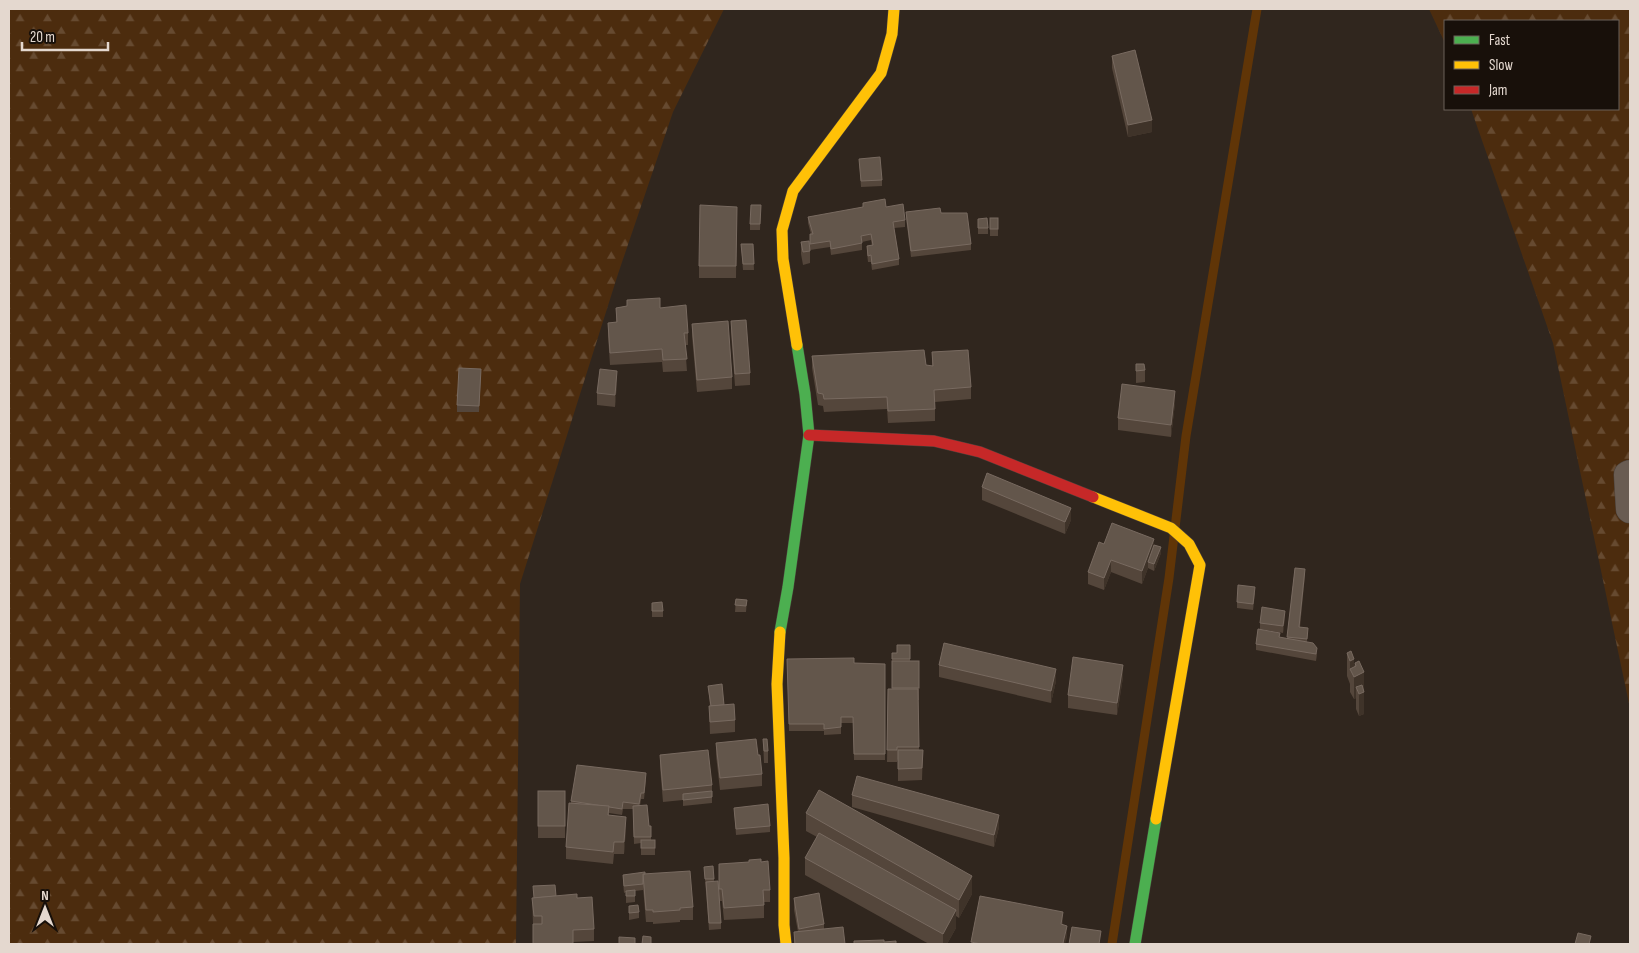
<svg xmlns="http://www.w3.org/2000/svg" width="1639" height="953" viewBox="0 0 1639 953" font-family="'Sofia Sans Condensed',sans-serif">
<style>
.forest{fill:url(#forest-firs)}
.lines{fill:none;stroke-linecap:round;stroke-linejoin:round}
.stream{stroke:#603507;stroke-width:9}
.street-casing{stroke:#4b423c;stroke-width:29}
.fast-casing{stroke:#4b423c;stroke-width:12}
.slow-casing{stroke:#4b423c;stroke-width:12}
.jam-casing{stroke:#4b423c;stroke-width:12}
.street{stroke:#695c52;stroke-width:28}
.fast{stroke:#4caf50;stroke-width:11}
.slow{stroke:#ffc107;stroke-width:11}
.jam{stroke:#c62828;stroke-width:11}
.wall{fill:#54463b}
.shaded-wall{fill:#3f3329}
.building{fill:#63564b;stroke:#786a60}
</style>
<defs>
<pattern id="forest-firs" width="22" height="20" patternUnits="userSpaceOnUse" patternTransform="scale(1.25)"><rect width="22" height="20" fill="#4c2c0e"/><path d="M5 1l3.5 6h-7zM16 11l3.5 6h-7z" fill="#664a30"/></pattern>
</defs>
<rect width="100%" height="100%" fill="#30261e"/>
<!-- forest -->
<g class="forest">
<polygon points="9,9 724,9 673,112 618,274 520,584 516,944 9,944"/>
<polygon points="1429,9 1630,9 1630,708 1553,343 1471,109 1618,109 1618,21 1445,21 1445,43"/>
</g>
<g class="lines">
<!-- stream -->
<polyline class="stream" points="1112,944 1169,578 1186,436 1257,9"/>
<defs>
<polyline id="street" points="1630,474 1628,475 1630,509"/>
<g id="fast">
<polyline points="780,632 788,587 809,435 805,394 797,345"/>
<polyline points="1135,944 1156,819"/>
</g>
<g id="slow">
<polyline points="797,345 783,259 782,230 793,191 881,73 892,34 894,9"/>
<polyline points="1093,497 1171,528 1189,544 1200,565 1156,819"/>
<polyline points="780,632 777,684 784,858 784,925 786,944"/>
</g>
<polyline id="jam" points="809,435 934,441 980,452 1093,497"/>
</defs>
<!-- street casing -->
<use href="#street" class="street-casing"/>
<!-- fast casing -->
<use href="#fast" class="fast-casing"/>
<!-- slow casing -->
<use href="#slow" class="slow-casing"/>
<!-- jam casing -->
<use href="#jam" class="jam-casing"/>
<!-- street -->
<use href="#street" class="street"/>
<!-- fast -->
<use href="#fast" class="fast"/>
<!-- slow -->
<use href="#slow" class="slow"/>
<!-- jam -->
<use href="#jam" class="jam"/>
</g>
<!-- wall -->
<g class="wall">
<polygon points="1112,56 1152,132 1128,137 1112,68"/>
<polygon points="859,159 882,180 882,186 861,187"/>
<polygon points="761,205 760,230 750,230 750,224"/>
<polygon points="737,207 736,278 699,278 699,266"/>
<polygon points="886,207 905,220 905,227 894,228 899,259 899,265 872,270 871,262 868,262 867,253 867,246 872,246 871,240 862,242 862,250 831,255 830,247 810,250 810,263 803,265 801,254 801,242 810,248 810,234 811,234 808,223 808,217"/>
<polygon points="906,212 941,213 971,244 971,250 911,257 906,218"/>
<rect x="990" y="218" width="8" height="18"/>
<polygon points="978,219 988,228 988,234 978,234"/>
<polygon points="741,244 753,244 754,270 743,270"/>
<polygon points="627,300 660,308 688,333 688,345 685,345 687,371 663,372 662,362 610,365 608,336 608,323 616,322 616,308 627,306"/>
<polygon points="731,321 750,373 750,385 735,386 731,333"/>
<polygon points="692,324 732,377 732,389 697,392 692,336"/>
<polygon points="932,352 971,387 971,399 935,402 935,421 888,423 887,409 824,412 823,406 818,405 812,368 812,356 932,366"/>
<polygon points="1136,364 1145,370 1145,382 1136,383"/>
<polygon points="481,375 479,412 457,412 457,405"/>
<polygon points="617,383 615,407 597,405 597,393"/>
<polygon points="1175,403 1171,437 1118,430 1118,418"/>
<polygon points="982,487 1071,520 1065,534 982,500"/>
<polygon points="1104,544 1154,545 1161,553 1154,571 1148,568 1142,584 1111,572 1104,590 1088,584 1088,572"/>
<polygon points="1295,568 1305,575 1300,627 1308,628 1307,642 1317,654 1316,661 1256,650 1256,644 1287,638"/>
<polygon points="1255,593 1253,610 1237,608 1237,602"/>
<polygon points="736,599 747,600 746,612 735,612"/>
<polygon points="652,603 663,611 663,617 652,617"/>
<polygon points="1285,617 1283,633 1260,629 1260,623"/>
<polygon points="910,645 910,661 919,661 919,700 918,700 919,750 923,750 922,780 898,781 898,759 897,762 887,762 888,689 892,689 892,659 897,653"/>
<polygon points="1347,653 1354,667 1355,663 1364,672 1364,714 1359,716 1356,709 1356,698 1354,699 1350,692 1350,684 1347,676"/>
<polygon points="787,659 854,663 885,664 885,760 854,760 853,723 841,723 841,734 824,735 824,731 789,731"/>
<polygon points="939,665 1056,681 1051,703 939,677"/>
<polygon points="1123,677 1117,715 1068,708 1068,695"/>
<polygon points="708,686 735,720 735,732 710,734 709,706 710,706"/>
<polygon points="763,739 768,751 768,763 764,763"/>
<polygon points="716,743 758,755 762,774 762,786 720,790 716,755"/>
<polygon points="660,755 712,785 712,803 683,806 683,800 663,802 660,767"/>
<polygon points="646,780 644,799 641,799 640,806 649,826 651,826 651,840 655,840 655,855 641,855 641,843 634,844 633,809 623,809 622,815 609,813 609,815 626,829 624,854 614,854 613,864 566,859 566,847 571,801"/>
<rect x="538" y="791" width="27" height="47"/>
<polygon points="852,795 999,827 994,847 852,807"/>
<polygon points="734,808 770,826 770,832 736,835"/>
<polygon points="806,813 972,894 959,918 956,916 956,928 947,944 929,944 805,875 805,858 817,837 806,831"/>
<polygon points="761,862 770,890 770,902 764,902 764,918 724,920 722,901 719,901 719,864"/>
<polygon points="713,866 714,881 721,923 721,929 709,930 704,867"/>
<polygon points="645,874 693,907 693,920 680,920 680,922 653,924 653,922 646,922 643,887 643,890 635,891 635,902 626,903 626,892 624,893 623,881 623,875"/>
<polygon points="556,896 577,898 594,929 594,941 573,942 573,944 533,944 533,924 532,898"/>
<polygon points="794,898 824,924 824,929 845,944 794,944 794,932 798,932 794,910"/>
<polygon points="629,906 639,912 639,918 629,920"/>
</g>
<!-- shaded-wall -->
<g class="shaded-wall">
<polygon points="1152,120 1152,132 1128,137 1128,125"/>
<polygon points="617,371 617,383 615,407 615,395"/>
<polygon points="1175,391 1175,403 1171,437 1171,425"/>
<polygon points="1071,508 1071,520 1065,534 1065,522"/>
<polygon points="1154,539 1154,551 1148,562 1148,568 1142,584 1142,571"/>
<polygon points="1161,547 1161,553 1154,571 1154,564"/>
<polygon points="1111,560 1111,572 1104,590 1104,578"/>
<polygon points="1305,569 1305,575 1299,633 1299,627"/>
<polygon points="1285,611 1285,617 1283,633 1283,626"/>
<polygon points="1354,659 1354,677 1364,672 1364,714 1359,716 1359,694 1356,687 1356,698 1354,699 1354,677 1350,669 1350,661"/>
<polygon points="1123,665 1123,677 1117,715 1117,703"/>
<polygon points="1056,669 1056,681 1051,703 1051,691"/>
<polygon points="999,815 999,827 994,847 994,835"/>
<polygon points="626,817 626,829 624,854 624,842"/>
<polygon points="972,876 972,894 959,918 959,900"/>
<polygon points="956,910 956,928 947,944 943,944 943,934"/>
<polygon points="1063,912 1063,924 1061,936 1061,924"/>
<polygon points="1067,926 1067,938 1065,944 1063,944"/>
</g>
<!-- building -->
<g class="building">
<polygon points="1135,50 1152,120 1128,125 1112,56"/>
<polygon points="880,157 882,180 861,181 859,159"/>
<polygon points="885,199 886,207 903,204 905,220 893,222 899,259 872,264 871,255 868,256 867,246 873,245 871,234 861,236 862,243 831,249 830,241 810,244 810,234 813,234 808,217 863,207 863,203"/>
<polygon points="700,205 737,207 736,266 699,266"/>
<polygon points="751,205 761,205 760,224 750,224"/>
<polygon points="940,208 941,213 967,213 971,244 911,251 906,212"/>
<polygon points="987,218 988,228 978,228 978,219"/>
<rect x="990" y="218" width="8" height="11"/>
<polygon points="809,241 810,251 803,252 801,242"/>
<polygon points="741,244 753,244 754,264 743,264"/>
<polygon points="660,298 660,308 686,305 688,333 684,333 687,359 663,360 662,349 610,353 608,323 617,322 616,308 627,306 627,300"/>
<polygon points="746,320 750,373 735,374 731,321"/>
<polygon points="728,321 732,377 697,380 692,324"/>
<polygon points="924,350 926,365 933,366 932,352 968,350 971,387 934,390 935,409 888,411 887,397 824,399 823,394 818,393 812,356"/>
<polygon points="1136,364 1144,364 1145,370 1136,371"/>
<polygon points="459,368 481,369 479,406 457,405"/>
<polygon points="600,369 617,371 615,395 597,393"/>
<polygon points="1122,384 1175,391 1171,425 1118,418"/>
<polygon points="987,473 1071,508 1065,522 982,487"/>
<polygon points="1112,523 1154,539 1142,571 1111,560 1104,578 1088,572 1099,542 1104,544"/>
<polygon points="1154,545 1161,547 1154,564 1148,562"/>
<polygon points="1295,568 1305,569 1299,627 1308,628 1307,639 1287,637"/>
<polygon points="1238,585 1255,587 1253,604 1237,602"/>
<polygon points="736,599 747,600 746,606 735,605"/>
<polygon points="662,602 663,611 652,611 652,603"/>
<polygon points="1262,607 1285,611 1283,626 1260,623"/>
<polygon points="1258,629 1280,633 1279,637 1313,643 1317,648 1316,654 1256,644"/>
<polygon points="944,643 1056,669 1051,691 939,665"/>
<polygon points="897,645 910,645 910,659 892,659 892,653 897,653"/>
<polygon points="1351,651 1354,659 1350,661 1347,653"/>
<polygon points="1073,657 1123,665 1117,703 1068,695"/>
<polygon points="854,658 854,663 885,664 885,754 854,754 853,717 841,717 841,727 824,729 824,724 789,724 787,659"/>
<rect x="892" y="661" width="27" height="27"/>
<polygon points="1359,661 1364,672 1354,677 1350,669 1356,666 1355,663"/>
<polygon points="722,684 724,705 711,706 708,686"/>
<polygon points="1362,685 1364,692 1359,694 1356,687"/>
<polygon points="888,689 918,689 919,747 897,747 897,750 887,750"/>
<polygon points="734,704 735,720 710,722 709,706"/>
<polygon points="756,739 758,755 760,755 762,774 720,778 716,743"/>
<polygon points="763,739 767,739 768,751 764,751"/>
<polygon points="708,750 712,785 663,790 660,755"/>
<polygon points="898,750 923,750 922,768 898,769"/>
<polygon points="577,765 646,773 644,793 641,793 639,804 623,802 622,809 571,801"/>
<polygon points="857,776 999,815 994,835 852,795"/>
<polygon points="819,790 972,876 959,900 806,813"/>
<rect x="538" y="791" width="27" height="35"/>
<polygon points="712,791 712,797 683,800 683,794"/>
<polygon points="569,803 609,806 608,815 626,817 624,842 614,842 613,852 566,847"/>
<polygon points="768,804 770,826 736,829 734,808"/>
<polygon points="647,805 649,826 651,826 651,837 634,837 633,806"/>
<polygon points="819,833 956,910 943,934 805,858"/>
<rect x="641" y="840" width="14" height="8"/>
<polygon points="761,859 761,862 768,861 770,890 763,890 764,905 724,908 722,889 719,889 719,864 749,862 749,860"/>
<polygon points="713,866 714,879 705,879 704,867"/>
<polygon points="690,871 693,907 680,908 680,910 653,912 653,910 646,910 643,874"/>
<polygon points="645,872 645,874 643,874 643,884 624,886 623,875"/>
<polygon points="718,881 721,923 709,923 706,882"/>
<polygon points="555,885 556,896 534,898 533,886"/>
<polygon points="635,890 635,896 626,896 626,891"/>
<polygon points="819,893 824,924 799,929 794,898"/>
<polygon points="577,894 577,898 592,897 594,929 573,930 573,944 533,944 533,924 542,924 542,916 534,916 532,898"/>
<polygon points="980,896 1063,912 1061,924 1067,926 1063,943 1066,944 981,944 971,942"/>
<polygon points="638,905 639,912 629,913 629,906"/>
<polygon points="843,927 845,944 795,944 794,932"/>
<polygon points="1072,927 1101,931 1099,944 1069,944"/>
<polygon points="1578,933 1591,936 1589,944 1575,944"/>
<polygon points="643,936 651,937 651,944 642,944"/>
<polygon points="619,937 635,938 635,944 619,944"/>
<polygon points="884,940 884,942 896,941 896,944 854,944 854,941"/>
</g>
<!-- border -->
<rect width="1639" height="953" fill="none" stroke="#e4d8cf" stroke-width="20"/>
<!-- legend -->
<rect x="1444" y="20" width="175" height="90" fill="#18100a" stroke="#6a6059"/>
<rect x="1454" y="36" width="25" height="8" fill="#4caf50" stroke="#6a6059"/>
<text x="1489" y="45" font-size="15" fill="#e4d8cf">Fast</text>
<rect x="1454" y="61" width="25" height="8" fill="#ffc107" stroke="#6a6059"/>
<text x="1489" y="70" font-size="15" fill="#e4d8cf">Slow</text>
<rect x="1454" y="86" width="25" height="8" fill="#c62828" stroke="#6a6059"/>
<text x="1489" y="95" font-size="15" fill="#e4d8cf">Jam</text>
<!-- north arrow -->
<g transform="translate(45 908)" stroke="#18100a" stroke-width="4" paint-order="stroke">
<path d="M0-4L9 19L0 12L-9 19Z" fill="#e4d8cf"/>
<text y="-8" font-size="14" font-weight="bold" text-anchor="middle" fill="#e4d8cf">N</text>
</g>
<!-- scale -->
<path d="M22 42v8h86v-8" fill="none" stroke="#e4d8cf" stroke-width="2.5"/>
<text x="30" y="42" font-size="15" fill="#e4d8cf" stroke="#18100a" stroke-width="4" paint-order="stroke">20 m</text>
</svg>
